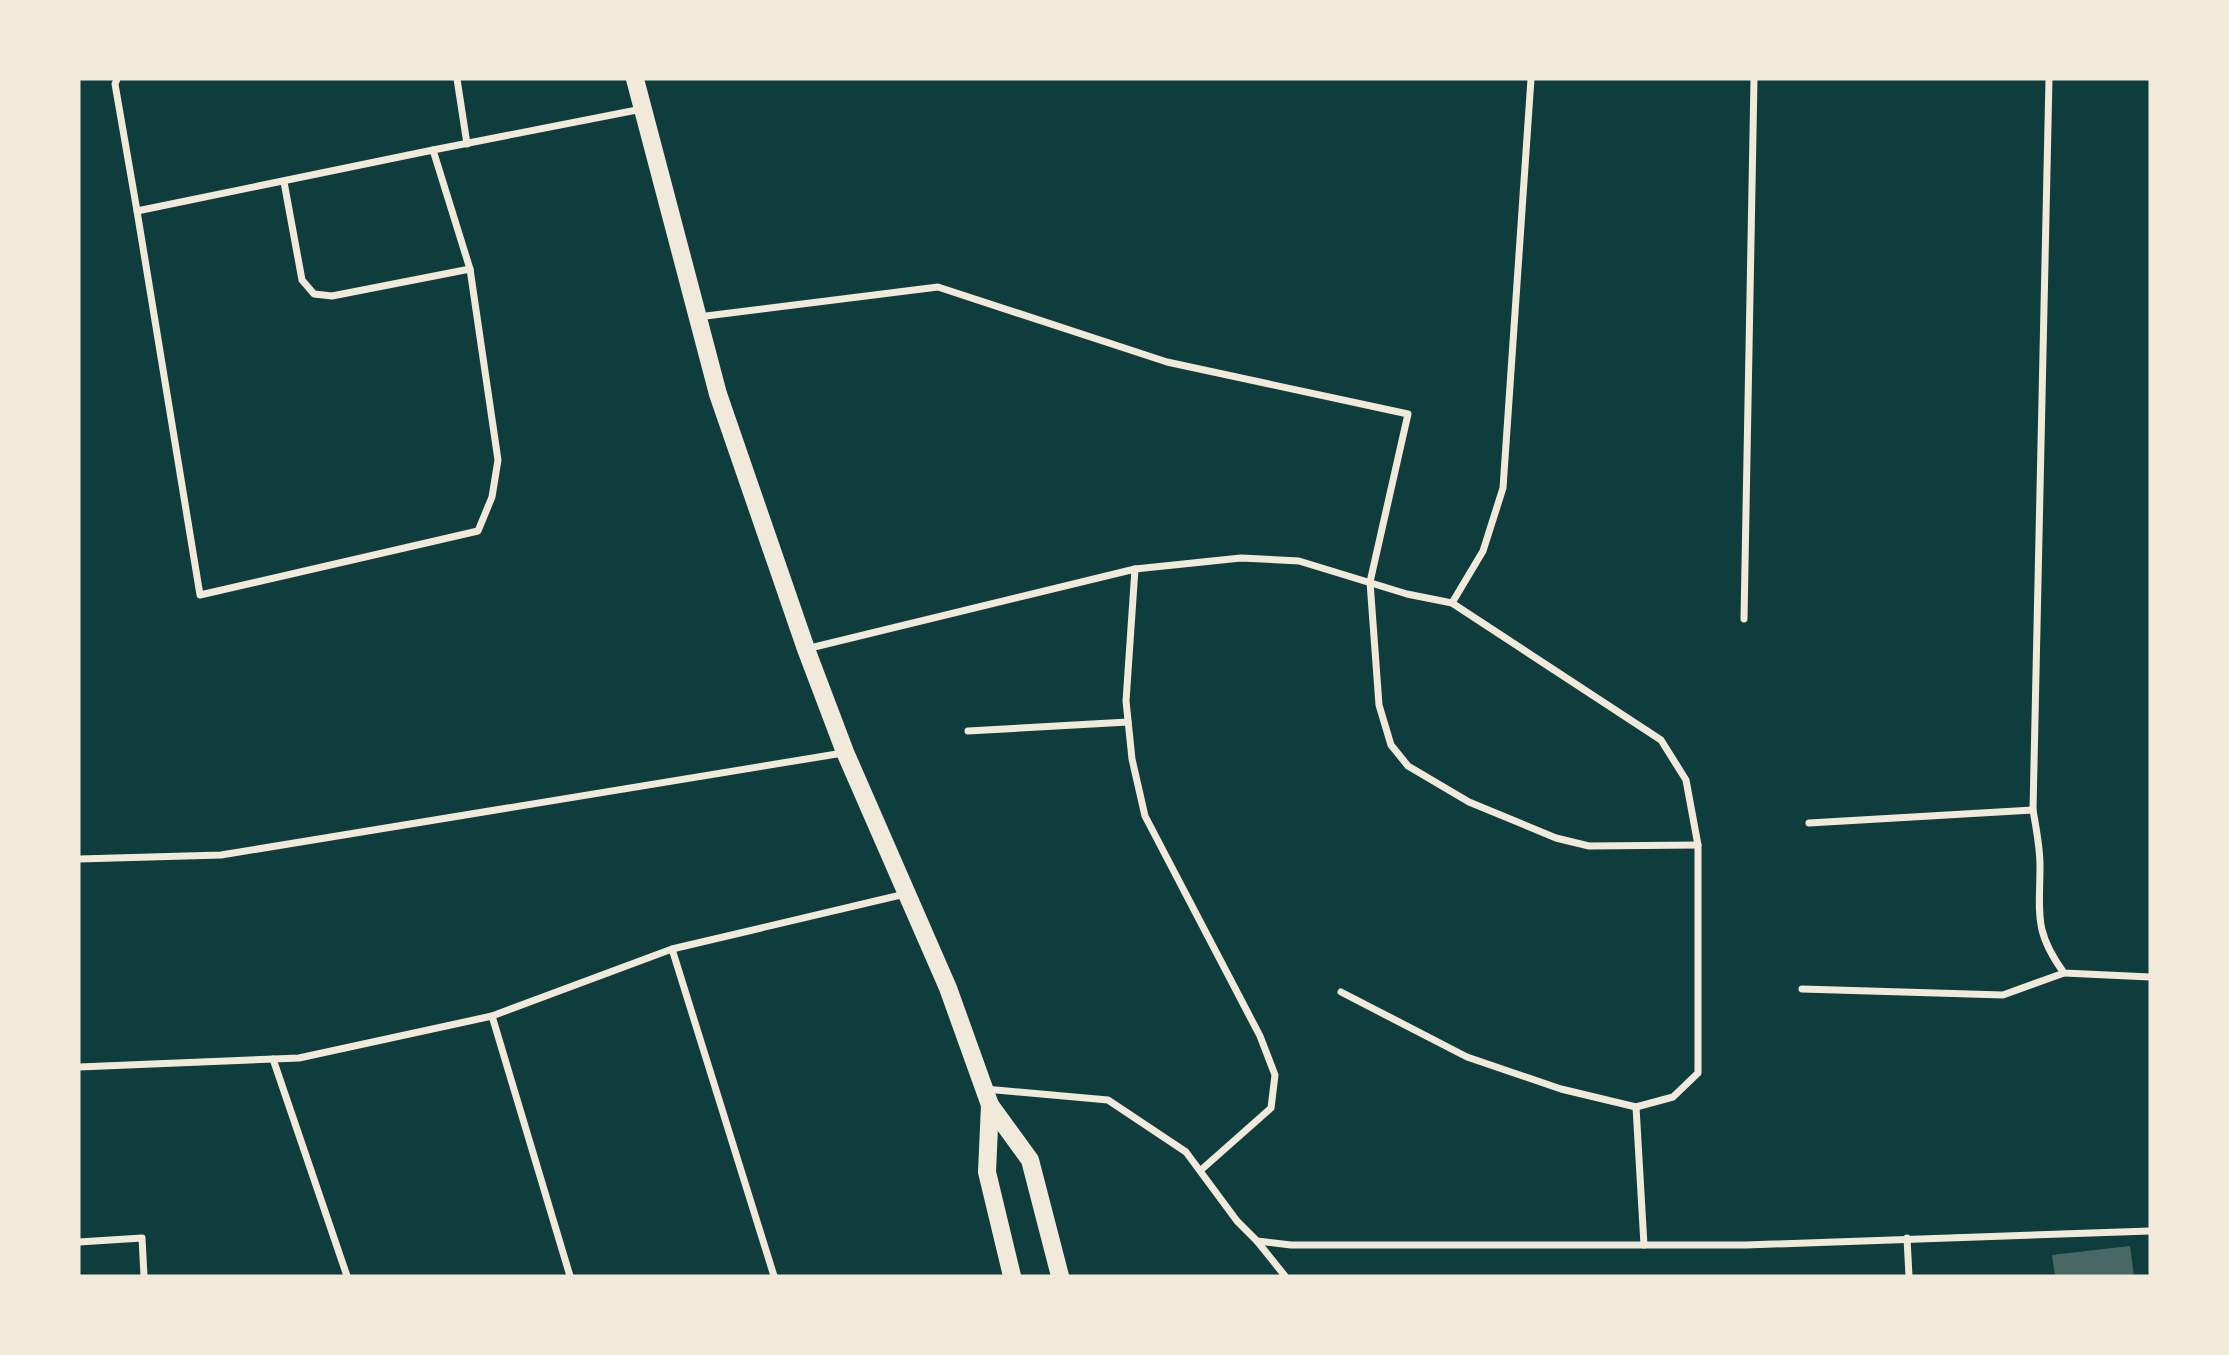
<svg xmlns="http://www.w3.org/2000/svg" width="2229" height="1355" viewBox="0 0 2229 1355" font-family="Ubuntu,sans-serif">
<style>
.building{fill:#486865}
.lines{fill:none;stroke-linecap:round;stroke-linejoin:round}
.minor{stroke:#f1e9da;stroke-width:7}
.primary{stroke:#f1e9da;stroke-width:18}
</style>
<rect width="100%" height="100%" fill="#0f3d3e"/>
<!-- building -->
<polygon class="building" points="2130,1246 2134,1276 2055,1276 2052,1255"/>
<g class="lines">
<!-- minor -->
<g class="minor">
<polyline points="117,79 115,84 137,211"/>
<polyline points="457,79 467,144"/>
<path d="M2049,79L2033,810C2036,828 2040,847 2040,865C2040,914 2033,930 2064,973L2150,977"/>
<polygon points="433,150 470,269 498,460 492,497 478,531 200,595 137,211"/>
<polyline points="433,150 642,109"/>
<polyline points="284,182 302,280 314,294 332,296 470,269"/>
<polyline points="698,317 938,287 1167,362 1408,414 1370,582 1379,705 1391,745 1408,766 1469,802 1556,838 1589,846 1698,845"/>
<polyline points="1135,569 1126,701 1132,759 1145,816 1260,1036 1275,1075 1271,1108 1201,1170"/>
<polyline points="1452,603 1483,551 1503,488 1531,79"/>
<polyline points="1744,619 1754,79"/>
<polyline points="806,649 1135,569 1241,558 1299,561 1407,594 1452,603 1661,740 1686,780 1698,845 1698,1073 1673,1097 1636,1107 1561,1089 1467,1057 1341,992"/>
<polyline points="968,731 1128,722"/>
<polyline points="1809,823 2033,810"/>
<polyline points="79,859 221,855 843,753"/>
<polyline points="672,949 774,1276"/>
<polyline points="1802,989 2003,995 2064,973"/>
<polyline points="492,1016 570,1276"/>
<polyline points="273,1059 347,1276"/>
<polyline points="79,1067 299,1058 492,1016 672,949 905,894"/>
<polyline points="985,1089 1108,1100 1186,1152 1237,1221 1257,1241 1291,1245 1746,1245 2150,1231"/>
<polyline points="1636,1107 1644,1245"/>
<polyline points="1907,1238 1909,1276"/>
<polyline points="1257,1241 1285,1276"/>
<polyline points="79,1242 142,1238 144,1276"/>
</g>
<!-- primary -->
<g class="primary">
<polyline points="635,79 718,394 806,649 845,752 948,988 990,1105 1030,1160 1060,1276"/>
<polyline points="990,1105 987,1172 1012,1276"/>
</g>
</g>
<!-- border -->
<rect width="2229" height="1355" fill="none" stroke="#f1e9da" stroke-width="161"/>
</svg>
